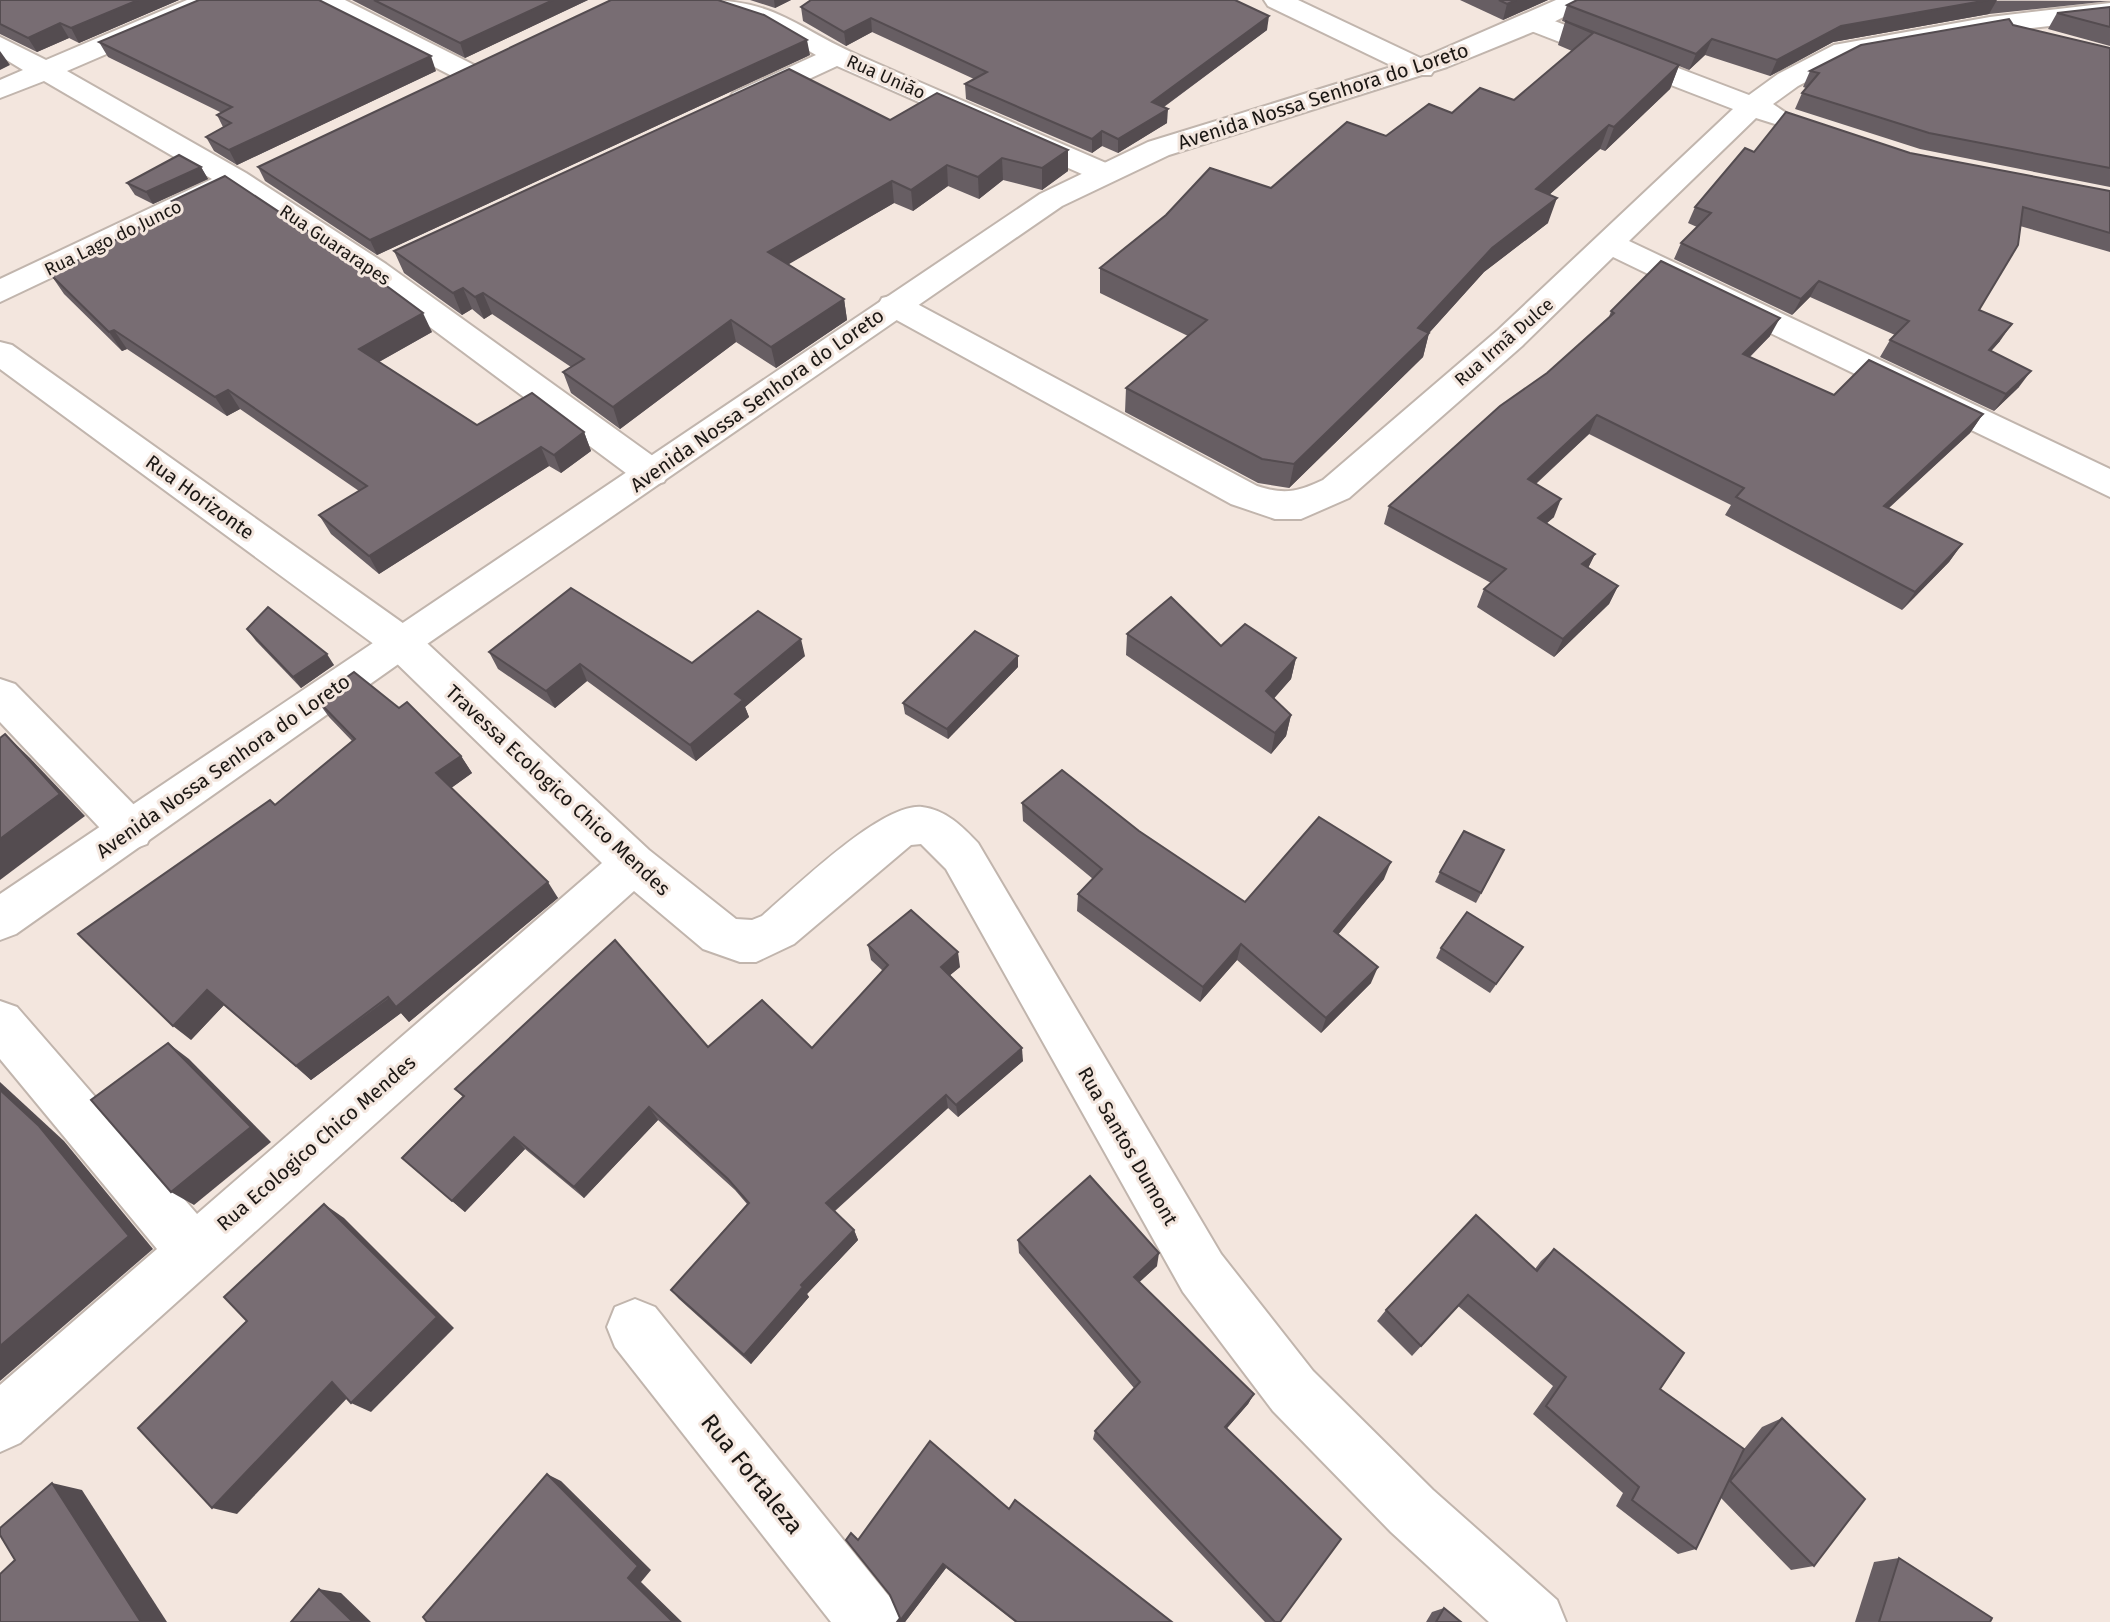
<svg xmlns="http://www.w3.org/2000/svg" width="2110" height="1622" viewBox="0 0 2110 1622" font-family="'Fira Sans',sans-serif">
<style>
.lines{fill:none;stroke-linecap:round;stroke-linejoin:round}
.minor-casing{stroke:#c1b5ad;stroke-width:4}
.tertiary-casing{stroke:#c1b5ad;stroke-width:4}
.minor{fill:#fff;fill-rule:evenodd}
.tertiary{fill:#fff;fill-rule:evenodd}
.wall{fill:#675e63}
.shaded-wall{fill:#544c50}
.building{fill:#786d73;stroke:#544c50;stroke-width:2}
.labels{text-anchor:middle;stroke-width:6;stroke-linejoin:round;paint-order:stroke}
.far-street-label{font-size:18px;fill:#1b1714;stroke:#f3e6de}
.street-label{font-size:20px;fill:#1b1714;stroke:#f3e6de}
.near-street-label{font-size:24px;fill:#1b1714;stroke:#f3e6de}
</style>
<rect width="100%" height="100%" fill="#f3e6de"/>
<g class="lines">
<defs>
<g id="minor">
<polygon points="187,0 222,0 218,6 67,71 246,173 386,264 664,464 669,473 664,482 651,486 638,482 364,278 234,191 0,302 0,279 212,179 44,81 0,98 0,80 23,70 0,56 0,37 46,60"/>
<polygon points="312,0 345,0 474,65 478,71 474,77 454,77 316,6"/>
<path d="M702,0C778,0 796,28 860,56C944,93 1028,129 1113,166L1117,172L1113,178H1091L837,66L753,105H733L729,99L733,93L816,55L768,27L706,6Z"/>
<polygon points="1264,0 1298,0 1431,63 1435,69 1431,75 1411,75 1268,6"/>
<path d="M2110,3V19L1990,33L1852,58L1798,86L1773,104L1789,115L1785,121L1775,124L1756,118L1629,241L2110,469V497L1613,257L1522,346L1349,498L1301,519H1275L1231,504L882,312L878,305L882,298L894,295L906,298L1257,486C1284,495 1298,492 1323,480L1498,330L1733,109L1526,29L1522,23L1526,17H1544L1749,95L1778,74L1834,45L1990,17Z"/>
<path d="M0,342L12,345L414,631L649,850L736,919L752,920L762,916C795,888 881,803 922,807C946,810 962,826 978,843L1221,1254L1313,1371L1433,1490L1557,1600L1566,1622H1489L1391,1532L1273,1411L1183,1292L946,869L921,844L911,845L794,944L756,962H740L703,949L634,891L20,1443L0,1452V1385L157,1249L0,1059V1001L17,1007L197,1214L602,863L386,653L0,369Z"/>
<polygon points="0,679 15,684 147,818 153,831 147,844 131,850 115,844 0,722"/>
<polygon points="635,1299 655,1307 892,1600 901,1622 831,1622 615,1347 607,1327 615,1307"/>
</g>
<polygon id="tertiary" points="1556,0 1589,0 1585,6 1540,29 1447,67 1169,155 1062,206 414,653 16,934 0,940 0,894 1040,194 1148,142 1427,56"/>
</defs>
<!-- minor casing -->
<use href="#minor" class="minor-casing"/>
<!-- tertiary casing -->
<use href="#tertiary" class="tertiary-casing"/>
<!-- minor -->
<use href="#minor" class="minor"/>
<!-- tertiary -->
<use href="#tertiary" class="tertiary"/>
</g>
<!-- wall -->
<g class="wall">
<polygon points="0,0 179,0 79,43 69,38 37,52 0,34"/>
<polygon points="352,0 588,0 465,58"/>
<polygon points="750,0 791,0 775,8"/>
<polygon points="1460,0 1548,0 1503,20"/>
<polygon points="1577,0 2110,1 1989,14 1833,42 1770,76 1705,55 1689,70 1679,66 1670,89 1605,151 1600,149 1549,195 1548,223 1484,272 1429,333 1423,357 1289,488 1258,483 1125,412 1126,388 1188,336 1100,293 1100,268 1386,136 1452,113 1514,100 1572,51 1558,45 1565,22 1562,21 1567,5"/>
<polygon points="801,7 1267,30 1164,107 1167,123 1118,153 1102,146 1092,153 966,99 965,84 974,79 872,32 846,46 803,21"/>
<polygon points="2110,7 2110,46 2048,29 2057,13"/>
<polygon points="2013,25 2110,48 2110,187 1920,149 1795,109 1802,93 1806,88 1803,87 1810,71"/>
<polygon points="99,42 436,71 237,165 214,151 206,137 223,127 217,115 222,113 108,57"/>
<polygon points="810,55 377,255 265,181 258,167"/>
<polygon points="890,120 1068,150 1068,171 1042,190 1003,180 979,199 948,186 913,211 894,203 788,264 844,299 847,320 776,368 736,342 620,429 571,393 563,372 571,367 492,314 484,319 472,309 462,315 404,273 394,251"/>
<polygon points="1754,152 1910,153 2110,191 2110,252 2020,226 1979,310 2000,341 1991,351 2019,387 1994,411 1880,357 1890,340 1895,335 1810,297 1792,315 1674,259 1681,243 1697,227 1688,223 1695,207"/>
<polygon points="201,167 208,179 153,204 135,195 127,183"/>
<polygon points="172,201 432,332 379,362 477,425 584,432 591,451 561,473 549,466 379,574 331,534 319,515 359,491 240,409 227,416 127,349 122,351 64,294 51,275 176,207"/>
<polygon points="1611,311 1770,336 1750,357 1834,395 1983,414 1970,433 1889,508 1962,544 1949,562 1902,610 1725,515 1731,505 1589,434 1536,484 1554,517 1546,524 1595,554 1588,568 1618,586 1609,604 1554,657 1477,607 1484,589 1491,583 1384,524 1389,506 1547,373 1609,317"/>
<polygon points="247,629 334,665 301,688 256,641"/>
<polygon points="1127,634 1221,646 1296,658 1291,679 1274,698 1291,715 1286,736 1271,754 1126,655"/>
<polygon points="489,652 692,663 805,656 745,707 749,717 696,761 587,681 555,708 498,669"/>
<polygon points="1018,667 948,739 905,714 903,703"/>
<polygon points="316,699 461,756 472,773 451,788 558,898 409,1022 401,1013 311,1080 224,1005 191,1040 275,805 352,741 329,717"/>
<polygon points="1022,803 1139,831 1245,902 1384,879 1338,934 1371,983 1321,1033 1237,960 1200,1002 1077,911 1078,894 1093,879 1023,821"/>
<polygon points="1504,850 1476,903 1435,882 1440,872"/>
<polygon points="868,945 960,967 950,975 1023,1061 958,1117 948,1108 835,1211 854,1230 858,1240 807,1294 809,1297 751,1364 679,1299 671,1290 747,1204 735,1190 658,1120 584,1198 525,1149 465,1212 402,1158 463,1097 455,1089 708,1047 812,1048 883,971 871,960"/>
<polygon points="1523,947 1490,993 1436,958 1441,948"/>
<polygon points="1018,1240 1157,1266 1139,1282 1254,1394 1248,1404 1227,1428 1280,1622 1265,1622 1093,1439 1095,1431 1134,1388 1019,1253"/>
<polygon points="1554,1249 1660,1389 1744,1449 1762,1427 1782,1418 1814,1566 1791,1570 1721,1498 1696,1549 1678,1554 1616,1506 1623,1493 1533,1414 1553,1386 1458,1306 1412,1356 1377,1321 1386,1310 1535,1269 1541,1261"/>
<polygon points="1009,1509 1172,1622 1015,1622 946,1568 905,1622 897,1622 900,1618 890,1595 858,1540"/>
<polygon points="1899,1558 1990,1622 1855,1622 1874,1562"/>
<polygon points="1444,1608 1461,1622 1426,1622 1432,1612"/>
</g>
<!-- shaded-wall -->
<g class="shaded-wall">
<polygon points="138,0 179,0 79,43 71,28"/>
<polygon points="553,0 588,0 465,58 460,43"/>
<polygon points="774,0 791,0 775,8"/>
<polygon points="1516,0 1548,0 1503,20 1507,4"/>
<polygon points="1988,0 1997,0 1989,14 1833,42 1770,76 1777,60 1841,26"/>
<polygon points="1269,16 1267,30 1151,116 1152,102"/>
<polygon points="871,18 872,32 846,46 844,32"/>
<polygon points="60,23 69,38 37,52 28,38"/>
<polygon points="1712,39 1705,55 1689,70 1696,54"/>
<polygon points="807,40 810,55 377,255 370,240"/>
<polygon points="0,51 10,65 0,70"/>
<polygon points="431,56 436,71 237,165 229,150"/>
<polygon points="1679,65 1670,89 1605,151 1614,127"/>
<polygon points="1168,109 1167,123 1118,153 1118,139"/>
<polygon points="1609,125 1600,149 1529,213 1536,189"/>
<polygon points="1102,131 1102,146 1092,153 1092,139"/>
<polygon points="1068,150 1068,171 1042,190 1042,168"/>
<polygon points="1002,158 1003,180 979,199 978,177"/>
<polygon points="947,165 948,186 913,211 911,190"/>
<polygon points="201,167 208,179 153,204 146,192"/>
<polygon points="892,181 894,203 772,274 768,252"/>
<polygon points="1557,198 1548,223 1484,272 1429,333 1423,357 1289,488 1294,464 1492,248"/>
<polygon points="1819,281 1810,297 1792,315 1801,299"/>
<polygon points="463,288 472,309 462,315 453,293"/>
<polygon points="483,293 492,314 484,319 475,297"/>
<polygon points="844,299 847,320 776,368 771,347"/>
<polygon points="423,313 432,332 368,368 359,349"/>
<polygon points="1780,318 1770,336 1734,372 1743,354"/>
<polygon points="731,320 736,342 620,429 613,407"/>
<polygon points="2012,324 2000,341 1978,366 1989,350"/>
<polygon points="114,330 127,349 122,351 109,332"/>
<polygon points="2031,371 2019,387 1994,411 2006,394"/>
<polygon points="228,390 240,409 227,416 215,397"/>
<polygon points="1983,414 1970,433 1871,524 1884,506"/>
<polygon points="1597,415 1589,434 1521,497 1528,479"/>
<polygon points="584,432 591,451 561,473 554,455"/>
<polygon points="541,447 549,466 379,574 369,556"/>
<polygon points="1561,499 1554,517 1530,537 1538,518"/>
<polygon points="1962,544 1949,562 1902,610 1915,592"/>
<polygon points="1595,554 1586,572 1582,564"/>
<polygon points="1618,586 1609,604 1554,657 1563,639"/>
<polygon points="801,639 805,656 745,707 749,717 696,761 690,745 735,694"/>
<polygon points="327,654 334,665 301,688 293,677"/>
<polygon points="1018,656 1018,667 948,739 947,729"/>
<polygon points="1296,658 1291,679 1262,712 1266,691"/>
<polygon points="580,664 587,681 555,708 546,691"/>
<polygon points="1291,715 1286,736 1271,754 1275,733"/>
<polygon points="5,734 30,758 85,816 0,880 0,839"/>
<polygon points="461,756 472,773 447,791 436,773"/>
<polygon points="1391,862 1384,879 1328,947 1334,931"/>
<polygon points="548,882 558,898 409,1022 401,1013 311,1080 296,1066"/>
<polygon points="1241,944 1237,960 1200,1002 1203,987"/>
<polygon points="958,952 960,967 943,981 941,967"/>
<polygon points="1378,967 1371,983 1321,1033 1326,1018"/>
<polygon points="207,990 224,1005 191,1040 173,1026"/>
<polygon points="168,1043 189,1059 271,1142 194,1205 171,1192"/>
<polygon points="1022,1048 1023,1061 958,1117 956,1105"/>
<polygon points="0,1082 64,1141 153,1249 0,1381"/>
<polygon points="946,1095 948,1108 831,1214 826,1203"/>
<polygon points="649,1107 658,1120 584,1198 574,1187"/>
<polygon points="514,1137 525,1149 465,1212 452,1201"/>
<polygon points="324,1204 344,1218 454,1328 371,1412 351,1403"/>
<polygon points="854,1230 858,1240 807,1294 809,1297 751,1364 744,1355 801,1285"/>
<polygon points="1159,1253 1157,1266 1132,1289 1134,1277"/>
<polygon points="332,1382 353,1392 237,1514 212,1508"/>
<polygon points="1254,1394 1248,1404 1221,1435 1225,1427"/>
<polygon points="547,1474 561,1481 651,1570 641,1582 682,1622 673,1622 628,1578"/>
<polygon points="52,1483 82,1490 167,1622 141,1622"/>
<polygon points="943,1564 946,1568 905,1622 899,1622"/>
<polygon points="319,1589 341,1593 371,1622 353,1622"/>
</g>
<!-- building -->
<g class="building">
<polygon points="0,0 138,0 71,28 60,23 28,38 0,24"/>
<polygon points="199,0 319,0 431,56 229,150 206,137 231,123 217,115 232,107 99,42"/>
<polygon points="374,0 553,0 460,43"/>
<polygon points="611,0 718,0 764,15 807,40 370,240 258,167"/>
<polygon points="811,0 1235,0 1269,16 1152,102 1168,109 1118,139 1102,131 1092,139 965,84 987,72 871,18 844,32 801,7"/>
<polygon points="1499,0 1516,0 1507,4"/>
<polygon points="1577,0 1988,0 1841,26 1777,60 1712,39 1696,54 1567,5"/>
<polygon points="2110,7 2110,27 2057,13"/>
<polygon points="2009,19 2013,25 2110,48 2110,168 1929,133 1802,93 1819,73 1810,71 1861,45"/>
<polygon points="1565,21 1679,65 1614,127 1609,125 1536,189 1557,198 1492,248 1418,328 1429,333 1294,464 1262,459 1126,388 1207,320 1100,268 1166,215 1210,168 1271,188 1347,122 1386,136 1429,104 1452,113 1480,88 1514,100 1593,33"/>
<polygon points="789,69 890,120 937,93 1068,150 1042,168 1002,158 978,177 947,165 911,190 892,181 768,252 844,299 771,347 731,320 613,407 563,372 584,359 483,293 475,297 463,288 453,293 394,251"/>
<polygon points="1786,112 1910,153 2110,191 2110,233 2023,207 2018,245 1979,310 2012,324 1989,350 2031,371 2006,394 1890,340 1909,321 1819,281 1801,299 1681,243 1711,213 1695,207 1745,148 1754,152"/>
<polygon points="179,155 201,167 146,192 127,183"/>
<polygon points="225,176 353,261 423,313 359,349 477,425 532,393 584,432 554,455 541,447 369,556 319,515 367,486 228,390 215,397 114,330 109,332 51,275 180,205 172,201"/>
<polygon points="1661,261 1780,318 1743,354 1834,395 1869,360 1983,414 1884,506 1962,544 1915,592 1736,497 1744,488 1597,415 1528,479 1561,499 1538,518 1595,554 1582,564 1618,586 1563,639 1484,589 1506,569 1389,506 1500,406 1547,373 1614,313 1611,311"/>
<polygon points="571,588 692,663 758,611 801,639 735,694 743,700 690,745 580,664 546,691 489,652"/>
<polygon points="1171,597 1221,646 1245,624 1296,658 1266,691 1291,715 1275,733 1127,634"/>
<polygon points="268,607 327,654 293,677 247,629"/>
<polygon points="975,631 1018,656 947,729 903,703"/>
<polygon points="354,672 399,708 407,702 461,756 436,773 548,882 396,1007 388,997 296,1066 207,990 173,1026 78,934 270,800 275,805 355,739 316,699"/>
<polygon points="5,734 60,794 0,839 0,738"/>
<polygon points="1062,770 1139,831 1245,902 1319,817 1391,862 1334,931 1378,967 1326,1018 1241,944 1203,987 1078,894 1102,869 1022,803"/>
<polygon points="1464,831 1504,850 1481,893 1440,872"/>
<polygon points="911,910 958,952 941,967 1022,1048 956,1105 946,1095 826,1203 854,1230 801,1285 803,1287 744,1355 671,1290 749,1203 728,1179 649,1107 574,1187 514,1137 452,1201 402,1158 464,1096 455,1089 615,940 708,1047 762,1000 812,1048 888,965 868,945"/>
<polygon points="1467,912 1523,947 1496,984 1441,948"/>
<polygon points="168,1043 251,1127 171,1192 91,1100"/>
<polygon points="0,1090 39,1126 129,1236 0,1346"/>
<polygon points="1090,1176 1159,1253 1134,1277 1254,1394 1225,1427 1341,1539 1280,1622 1275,1622 1095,1431 1140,1382 1018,1240"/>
<polygon points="324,1204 437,1317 351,1403 332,1382 212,1508 138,1428 247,1321 224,1297"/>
<polygon points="1476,1215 1537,1271 1554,1249 1684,1353 1660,1389 1744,1449 1696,1549 1632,1500 1639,1487 1546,1406 1566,1377 1468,1295 1421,1346 1386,1310"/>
<polygon points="1782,1418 1865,1499 1814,1566 1730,1481"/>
<polygon points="930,1441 1009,1509 1015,1500 1172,1622 1017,1622 943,1564 899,1622 897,1622 900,1618 890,1595 846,1540 851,1533 858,1540"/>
<polygon points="547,1474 638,1566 628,1578 673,1622 427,1622 423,1617"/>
<polygon points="52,1483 141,1622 0,1622 0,1574 15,1560 0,1535 0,1528"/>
<polygon points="1899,1558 1992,1618 1990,1622 1879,1622"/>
<polygon points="319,1589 353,1622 291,1622"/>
<polygon points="1444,1608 1461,1622 1436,1622"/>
</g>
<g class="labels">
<!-- far-street labels -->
<g class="far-street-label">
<text transform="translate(886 77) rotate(24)" y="6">Rua União</text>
<text transform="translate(113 238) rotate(-26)" y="6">Rua Lago do Junco</text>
<text transform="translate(335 245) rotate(34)" y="6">Rua Guararapes</text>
<text transform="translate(1504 342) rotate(-41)" y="6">Rua Irmã Dulce</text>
</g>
<!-- street labels -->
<g class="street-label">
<text transform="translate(1323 96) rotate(-18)" y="7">Avenida Nossa Senhora do Loreto</text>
<text transform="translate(757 400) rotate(-35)" y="7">Avenida Nossa Senhora do Loreto</text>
<text transform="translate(200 497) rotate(36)" y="7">Rua Horizonte</text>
<text transform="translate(223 766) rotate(-35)" y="7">Avenida Nossa Senhora do Loreto</text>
<text transform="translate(558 790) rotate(43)" y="7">Travessa Ecologico Chico Mendes</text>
<text transform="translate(316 1143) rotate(-41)" y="7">Rua Ecologico Chico Mendes</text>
<text transform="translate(1128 1146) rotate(60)" y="7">Rua Santos Dumont</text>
</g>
<!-- near-street labels -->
<g class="near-street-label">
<text transform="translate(752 1474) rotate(51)" y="8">Rua Fortaleza</text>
</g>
</g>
</svg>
